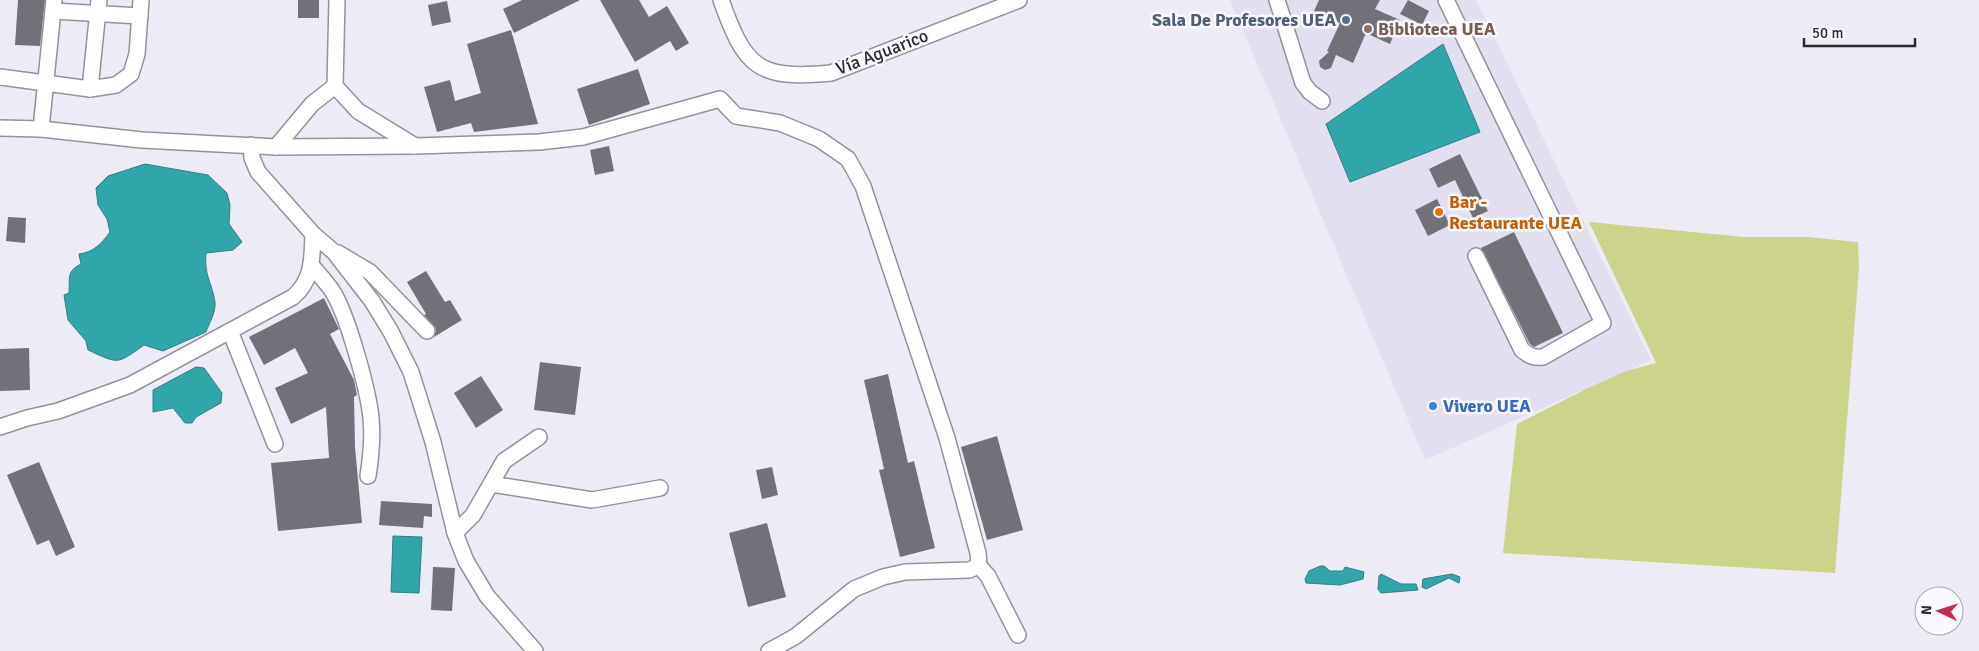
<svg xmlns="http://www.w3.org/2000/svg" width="1979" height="651" viewBox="0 0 1979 651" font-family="Signika,sans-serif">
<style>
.built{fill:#e1dff0}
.green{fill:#ccd48b}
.water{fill:#31a6a8;stroke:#2f8083}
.building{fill:#72717a}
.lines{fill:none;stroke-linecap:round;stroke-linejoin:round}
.minor-casing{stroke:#93929b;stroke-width:18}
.minor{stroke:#fff;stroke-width:15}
.service-dot{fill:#5c6f8a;stroke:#fafafe;stroke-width:2}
.education-dot{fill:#8d6e63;stroke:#fafafe;stroke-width:2}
.food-dot{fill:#e8710a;stroke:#fafafe;stroke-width:2}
.shop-dot{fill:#3f7fe0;stroke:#fafafe;stroke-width:2}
.labels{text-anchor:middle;stroke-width:5;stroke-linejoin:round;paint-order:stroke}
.service-label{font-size:18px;font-weight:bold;fill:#4e5e75;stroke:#fafafe;text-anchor:end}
.education-label{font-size:18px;font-weight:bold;fill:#785e54;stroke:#fafafe;text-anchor:start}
.street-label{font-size:18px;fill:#29292d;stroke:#fafafe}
.food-label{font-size:18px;font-weight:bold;fill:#c56008;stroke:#fafafe;text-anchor:start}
.shop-label{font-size:18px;font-weight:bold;fill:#366cbe;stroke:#fafafe;text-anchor:start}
</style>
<rect width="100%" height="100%" fill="#edecf6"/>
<!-- built -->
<polygon class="built" points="1230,0 1476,0 1651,360 1425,460"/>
<!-- green -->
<polygon class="green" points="1589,222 1745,237 1807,237 1858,242 1859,268 1835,573 1503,553 1517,424 1586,389 1626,371 1656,363"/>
<!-- water -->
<g class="water">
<polygon points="1443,44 1480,132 1350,182 1326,124"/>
<path d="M145,164L208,175L227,193L230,205L229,224L242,242L233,250L206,253C204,277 212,282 215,302C216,313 209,323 206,332L163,351L144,345C116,365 119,364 88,350L86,341L68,320L64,295L69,293C70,279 66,271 81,264L79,254C94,252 101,244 110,232L107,219L98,205L96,188L108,176Z"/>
<polygon points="196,367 204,368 222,393 221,403 196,417 192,423 185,423 173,408 153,412 153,390"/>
<polygon points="393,536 422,537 419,593 391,592"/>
<polygon points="1320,566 1324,566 1330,571 1343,571 1345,567 1364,572 1363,579 1340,585 1306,583 1305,579 1309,571"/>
<polygon points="1381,574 1401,584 1416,584 1418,590 1381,593 1378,589 1379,576"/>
<polygon points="1452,574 1460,577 1459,583 1449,578 1426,589 1422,587 1423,579"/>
</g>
<!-- building -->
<g class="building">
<polygon points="18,0 45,0 40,46 15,45"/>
<rect x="298" y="0" width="21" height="18"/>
<polygon points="522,0 580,0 514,33 503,9"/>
<polygon points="600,0 639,0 649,17 667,6 689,43 676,51 670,41 635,62"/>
<polygon points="1319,0 1380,0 1375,9 1400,20 1390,44 1366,33 1353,63 1336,55 1331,68 1325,70 1320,67 1319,61 1329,52 1327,51 1340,23 1314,11"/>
<polygon points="1408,0 1429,11 1422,25 1400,14"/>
<polygon points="447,1 451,22 432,26 428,5"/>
<polygon points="511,30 538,124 474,132 471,123 437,132 424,87 450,80 455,101 481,93 467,44"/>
<polygon points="638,69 650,104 589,125 577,89"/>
<polygon points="609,146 614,171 595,175 590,150"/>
<polygon points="1460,154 1488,211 1473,218 1455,180 1438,188 1429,169"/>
<polygon points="1437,199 1450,225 1428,236 1415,210"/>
<polygon points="8,217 26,218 25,243 6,241"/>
<polygon points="1514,232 1563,333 1534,347 1530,344 1481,248"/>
<polygon points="426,271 445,302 450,300 462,320 434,337 436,328 424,315 426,314 407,282"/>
<polygon points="324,298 339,329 330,334 354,380 357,395 354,397 355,447 362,523 278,531 271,463 329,458 326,407 291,424 275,388 308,373 295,348 264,365 249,337"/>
<polygon points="29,348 30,390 0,391 0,349"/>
<polygon points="540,362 581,367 575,415 534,410"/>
<polygon points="888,374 908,463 914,461 935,548 900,557 879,470 884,469 864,380"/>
<polygon points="481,376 503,410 476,428 454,393"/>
<polygon points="997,436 1023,530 987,540 961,447"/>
<polygon points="39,462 75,547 56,556 49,540 37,545 7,475"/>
<polygon points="772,467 778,495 762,499 756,470"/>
<polygon points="381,501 432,504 432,517 424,516 423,528 379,525"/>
<polygon points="767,523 786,597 748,607 729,533"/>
<polygon points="433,567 455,568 452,611 431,610"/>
</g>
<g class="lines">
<defs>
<g id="minor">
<path d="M721,0C745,67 757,80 831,73L1019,0"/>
<polyline points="1277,0 1303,83 1310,92 1322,101"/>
<path d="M1446,0L1603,323L1543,357C1534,358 1529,356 1522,350L1476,256"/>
<polyline points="53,11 140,16"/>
<polyline points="0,77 90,89 116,85 131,74 137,54 141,0"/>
<polyline points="335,86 358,111 415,146"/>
<polyline points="90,89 99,0"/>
<polyline points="0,128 41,129 142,140 276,147 415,146 539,142 583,137 720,99 736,116 780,123 819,139 848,159 863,186 947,438 978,553 979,566 969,570 905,572 883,577 854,589 796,636 769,651"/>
<polyline points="41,129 54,0"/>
<polyline points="251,145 252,158 258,172 313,234 334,252 372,301 391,332 411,372 433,442 455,533 466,561 487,596 535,651"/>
<polyline points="276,147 312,104 335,86 337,0"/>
<polyline points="338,253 370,272 427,331"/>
<path d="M311,265C318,273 325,281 331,289C347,312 368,389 371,418C373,437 371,457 368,476"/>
<polyline points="230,331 275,444"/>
<path d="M0,427L27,418L58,411L130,385L293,297C313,280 312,259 313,234"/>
<polyline points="491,484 592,500 660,488"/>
<polyline points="455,533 473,515 504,461 539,437"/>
<polyline points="979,566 988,576 1018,635"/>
</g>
</defs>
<!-- minor casing -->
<use href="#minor" class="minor-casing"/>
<!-- minor -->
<use href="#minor" class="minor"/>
</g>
<!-- markers -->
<circle class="service-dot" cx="1346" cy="20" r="5"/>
<circle class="education-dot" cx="1368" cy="29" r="5"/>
<circle class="food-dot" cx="1439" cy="212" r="5"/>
<circle class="shop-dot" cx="1433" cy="406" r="5"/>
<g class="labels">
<!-- service labels -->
<g class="service-label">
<text x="1336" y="26">Sala De Profesores UEA</text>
</g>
<!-- education labels -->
<g class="education-label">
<text x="1378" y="35">Biblioteca UEA</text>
</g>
<!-- street labels -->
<g class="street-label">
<text transform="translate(882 52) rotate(-21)" y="6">Vía Aguarico</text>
</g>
<!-- food labels -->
<g class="food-label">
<text x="1449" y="208">Bar -<tspan x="1449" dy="21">Restaurante UEA</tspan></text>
</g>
<!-- shop labels -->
<g class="shop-label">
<text x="1443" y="412">Vivero UEA</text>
</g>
</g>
<!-- north arrow -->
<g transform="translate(1939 611) rotate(274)"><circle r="24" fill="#fafafe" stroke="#a6a6aa"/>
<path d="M0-4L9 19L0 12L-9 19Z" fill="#bf2f4c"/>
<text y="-8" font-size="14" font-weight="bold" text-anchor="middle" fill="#29292d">N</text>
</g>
<!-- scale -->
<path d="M1804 38v8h111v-8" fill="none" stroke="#29292d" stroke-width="2.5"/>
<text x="1812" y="38" font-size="15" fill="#29292d" stroke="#fafafe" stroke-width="4" paint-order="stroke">50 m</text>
</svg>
